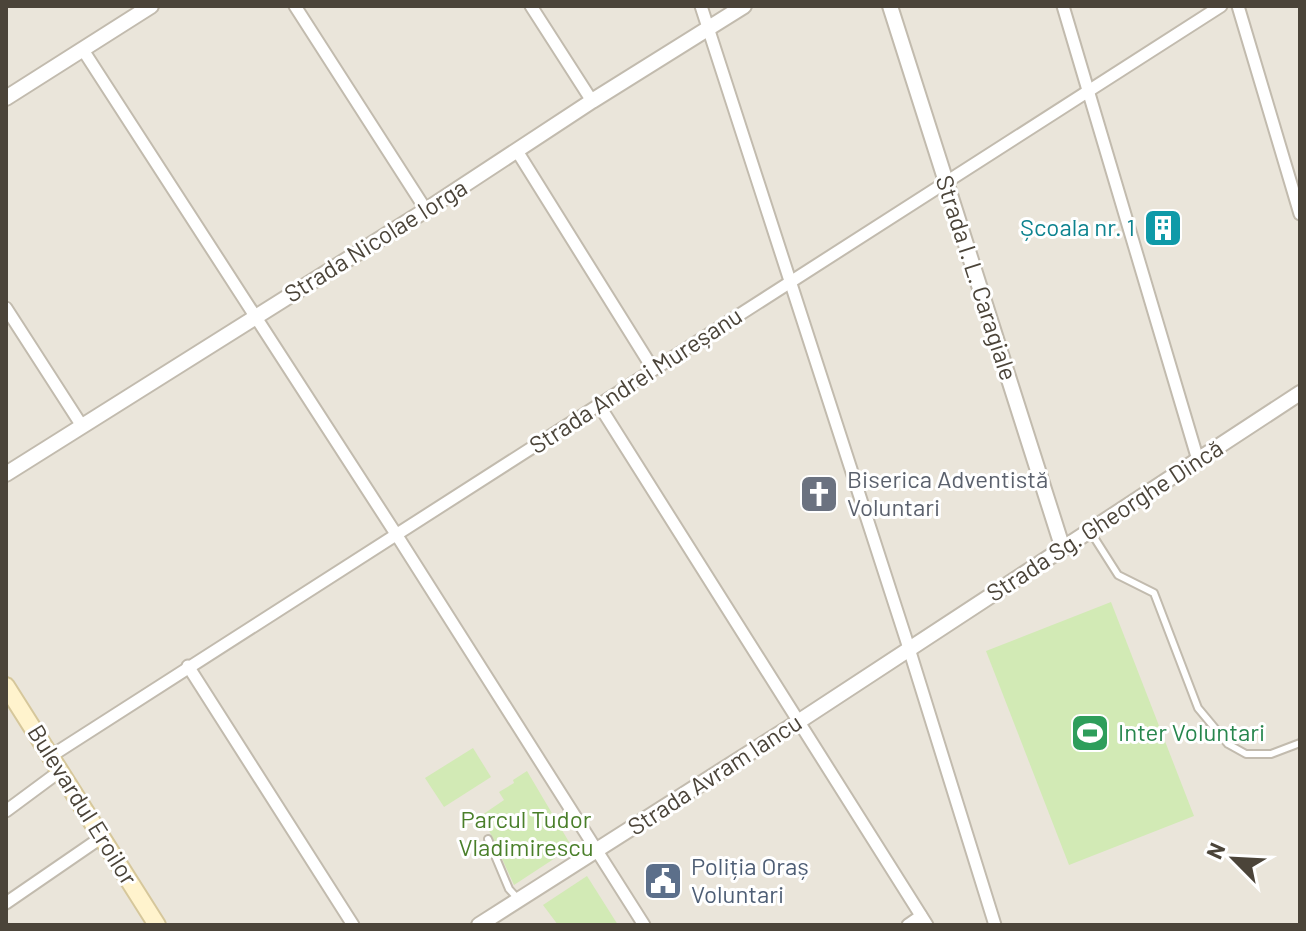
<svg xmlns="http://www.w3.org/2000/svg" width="1306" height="931" viewBox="0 0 1306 931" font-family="Barlow,sans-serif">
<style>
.residential{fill:#eae5da}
.green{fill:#d2eab5}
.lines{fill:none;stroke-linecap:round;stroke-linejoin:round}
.service-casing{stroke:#c2bbae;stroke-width:10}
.minor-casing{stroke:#c2bbae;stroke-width:15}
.tertiary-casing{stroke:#c2bbae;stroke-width:18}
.secondary-casing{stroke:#d6c79b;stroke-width:20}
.service{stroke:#fff;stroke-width:6}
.minor{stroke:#fff;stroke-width:11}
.tertiary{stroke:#fff;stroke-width:14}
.secondary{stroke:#fff3cd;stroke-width:16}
.labels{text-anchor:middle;stroke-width:6;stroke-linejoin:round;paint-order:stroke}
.culture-label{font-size:24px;fill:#0d838f;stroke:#fff;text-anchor:end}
.street-label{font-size:24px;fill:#4b4439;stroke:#fff}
.worship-label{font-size:24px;fill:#5b616d;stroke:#fff;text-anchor:start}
.leisure-label{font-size:24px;fill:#27864d;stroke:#fff;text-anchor:start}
.park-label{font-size:24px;fill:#4a7f2a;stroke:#fff}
.service-label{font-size:24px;fill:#4e5e75;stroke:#fff;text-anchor:start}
</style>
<rect width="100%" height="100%" fill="#f6f3ec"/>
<!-- residential -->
<rect class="residential" x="6" y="6" width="1294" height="919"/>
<!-- green -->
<g class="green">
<polygon points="1111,602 1194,816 1069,865 986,651"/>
<polygon points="473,748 491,777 444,807 425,778"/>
<polygon points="527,771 572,847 514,885 482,815 504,800 499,792 514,783 513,780"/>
<polygon points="587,876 618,925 558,925 543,905"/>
</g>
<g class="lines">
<defs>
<g id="service">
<polyline points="1090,531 1118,575 1154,593 1198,708 1228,744 1246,754 1271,754 1300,743"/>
<polyline points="488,839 509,889 519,900"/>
</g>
<g id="minor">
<polyline points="295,6 426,210"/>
<polyline points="531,6 592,101"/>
<polyline points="701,6 906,639 995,925"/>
<polyline points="1063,6 1198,460"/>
<polyline points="1238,6 1300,214"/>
<polyline points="83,50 396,534 644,925"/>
<polyline points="517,151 653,369"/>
<polyline points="6,308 82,426"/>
<polyline points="599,405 927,925"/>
<polyline points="188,666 353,925"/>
<polyline points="51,756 1221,6"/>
<polyline points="6,811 60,771"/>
<polyline points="6,903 102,837"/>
<polyline points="908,925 921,916"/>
</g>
<g id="tertiary">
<polyline points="890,6 1063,549"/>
<polyline points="6,98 151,6"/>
<polyline points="6,474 426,210 592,101 744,6"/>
<polyline points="479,925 798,722 1300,393"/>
</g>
<polyline id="secondary" points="6,686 157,925"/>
</defs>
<!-- service casing -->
<use href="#service" class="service-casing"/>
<!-- minor casing -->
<use href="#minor" class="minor-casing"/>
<!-- tertiary casing -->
<use href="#tertiary" class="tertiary-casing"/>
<!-- secondary casing -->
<use href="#secondary" class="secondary-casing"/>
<!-- service -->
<use href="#service" class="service"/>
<!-- minor -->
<use href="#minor" class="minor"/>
<!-- tertiary -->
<use href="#tertiary" class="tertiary"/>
<!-- secondary -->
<use href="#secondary" class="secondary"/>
</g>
<!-- icons -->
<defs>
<symbol id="building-square" viewBox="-11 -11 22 22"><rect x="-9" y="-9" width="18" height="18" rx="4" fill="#0f9aa8" stroke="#fff"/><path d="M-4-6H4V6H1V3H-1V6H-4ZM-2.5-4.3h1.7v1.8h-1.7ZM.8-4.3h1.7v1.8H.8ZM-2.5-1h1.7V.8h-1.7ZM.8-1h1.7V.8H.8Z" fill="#fff"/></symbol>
<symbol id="church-square" viewBox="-11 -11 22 22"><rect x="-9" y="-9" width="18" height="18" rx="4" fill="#6b7280" stroke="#fff"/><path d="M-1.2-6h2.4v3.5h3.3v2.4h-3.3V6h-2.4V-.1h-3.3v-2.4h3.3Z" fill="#fff"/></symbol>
<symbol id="stadium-square" viewBox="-11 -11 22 22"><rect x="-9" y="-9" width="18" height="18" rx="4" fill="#2e9e5b" stroke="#fff"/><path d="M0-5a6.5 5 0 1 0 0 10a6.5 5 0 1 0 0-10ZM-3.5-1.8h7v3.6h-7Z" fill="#fff"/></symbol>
<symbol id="civic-square" viewBox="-11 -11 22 22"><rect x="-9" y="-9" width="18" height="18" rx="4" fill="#5c6f8a" stroke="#fff"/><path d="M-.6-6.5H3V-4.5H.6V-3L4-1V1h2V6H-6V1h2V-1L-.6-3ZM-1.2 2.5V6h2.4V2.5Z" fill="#fff"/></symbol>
</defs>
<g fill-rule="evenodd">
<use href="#building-square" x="1141" y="206" width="44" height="44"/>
<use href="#church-square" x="797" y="472" width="44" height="44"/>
<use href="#stadium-square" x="1068" y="711" width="44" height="44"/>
<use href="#civic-square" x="641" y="859" width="44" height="44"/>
</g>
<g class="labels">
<!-- culture labels -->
<g class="culture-label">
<text x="1135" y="236">Școala nr. 1</text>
</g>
<!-- street labels -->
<g class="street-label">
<text transform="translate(376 241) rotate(-32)" y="8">Strada Nicolae Iorga</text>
<text transform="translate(976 278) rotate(72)" y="8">Strada I. L. Caragiale</text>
<text transform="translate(636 381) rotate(-33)" y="8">Strada Andrei Mureșanu</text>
<text transform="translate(1105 521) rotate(-33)" y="8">Strada Sg. Gheorghe Dincă</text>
<text transform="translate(715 775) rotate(-33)" y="8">Strada Avram Iancu</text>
<text transform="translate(82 805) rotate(58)" y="8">Bulevardul Eroilor</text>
</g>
<!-- worship labels -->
<g class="worship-label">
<text x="847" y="488">Biserica Adventistă<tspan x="847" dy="28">Voluntari</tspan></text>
</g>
<!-- leisure labels -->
<g class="leisure-label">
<text x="1118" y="741">Inter Voluntari</text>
</g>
<!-- park labels -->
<g class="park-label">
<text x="526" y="828">Parcul Tudor<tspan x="526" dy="28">Vladimirescu</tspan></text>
</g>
<!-- service labels -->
<g class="service-label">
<text x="691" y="875">Poliția Oraș<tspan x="691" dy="28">Voluntari</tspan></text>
</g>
</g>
<!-- border -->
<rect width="1306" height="931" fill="none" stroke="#4b4439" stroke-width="16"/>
<!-- north arrow -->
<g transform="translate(1234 859) rotate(294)" stroke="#ffffff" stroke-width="6" paint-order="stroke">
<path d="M0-6L14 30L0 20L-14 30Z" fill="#4b4439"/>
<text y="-12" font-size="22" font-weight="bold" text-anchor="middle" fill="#4b4439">N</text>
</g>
</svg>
